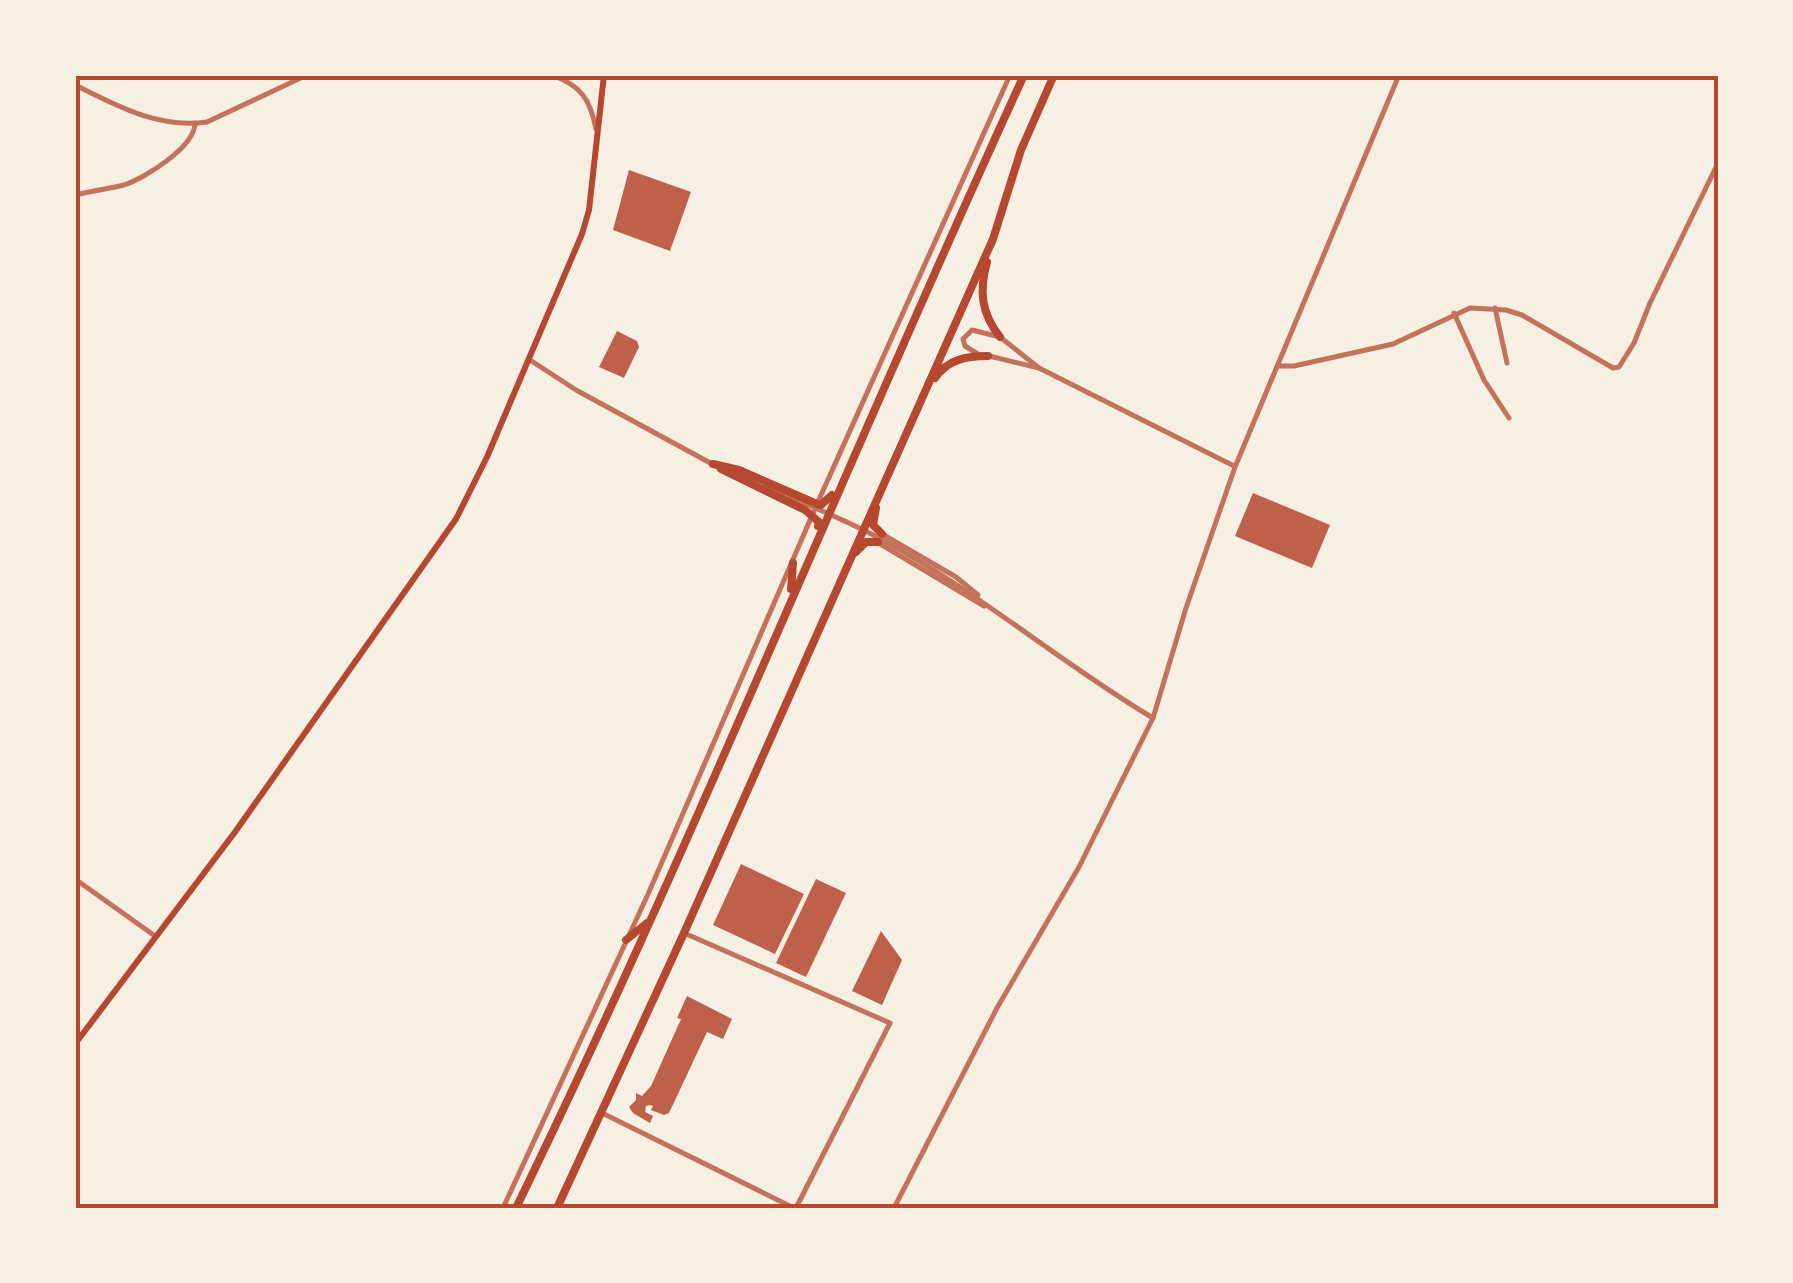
<svg xmlns="http://www.w3.org/2000/svg" width="1793" height="1283" viewBox="0 0 1793 1283" font-family="Manrope,sans-serif">
<style>
.building{fill:#bf614a}
.lines{fill:none;stroke-linecap:round;stroke-linejoin:round}
.minor{stroke:#c5725c;stroke-width:5}
.secondary{stroke:#b5482f;stroke-width:6}
.trunk{stroke:#b5482f;stroke-width:8}
.neatline{fill:none;stroke:#b5482f;stroke-width:4}
</style>
<rect width="100%" height="100%" fill="#f6efe4"/>
<!-- building -->
<g class="building">
<polygon points="629,170 691,192 670,251 613,230"/>
<polygon points="617,331 637,341 639,347 624,378 599,367"/>
<polygon points="1253,493 1330,525 1312,568 1235,536"/>
<polygon points="741,864 804,894 775,954 713,925"/>
<polygon points="816,879 846,893 806,977 776,963"/>
<polygon points="881,931 902,960 882,1005 852,991"/>
<polygon points="687,996 732,1019 723,1039 707,1032 669,1113 664,1115 651,1110 653,1106 650,1105 646,1106 645,1112 653,1116 650,1123 633,1113 629,1107 636,1100 636,1093 642,1096 651,1086 681,1019 677,1018"/>
</g>
<g class="lines">
<!-- minor -->
<g class="minor">
<path d="M551,75C581,85 590,99 596,129"/>
<path d="M75,85C117,106 158,129 207,122L307,75"/>
<path d="M75,195C91,191 108,189 124,185C145,178 195,147 195,123"/>
<polyline points="1495,308 1507,363"/>
<polyline points="1454,313 1484,380 1509,418"/>
<polyline points="978,354 965,346 963,339 972,330 1000,337 1039,368 1234,466"/>
<polyline points="989,356 1039,368"/>
<polyline points="530,360 576,390 714,465"/>
<polyline points="1278,366 1294,366 1393,344 1470,308 1506,310 1522,315 1613,368 1619,367 1634,343 1650,303 1718,163"/>
<path d="M765,486C802,503 842,518 877,537C975,589 1059,662 1153,718"/>
<polyline points="882,534 956,577 978,595"/>
<polyline points="877,542 984,606"/>
<polyline points="75,879 155,936"/>
<polyline points="684,933 890,1023 796,1208"/>
<polyline points="602,1113 794,1208"/>
<polyline points="503,1208 649,892 817,504 1010,75"/>
<polyline points="894,1208 997,1008 1079,867 1153,718 1186,608 1235,467 1399,75"/>
</g>
<!-- secondary -->
<polyline class="secondary" points="75,1044 235,832 456,519 487,457 582,234 589,210 604,75"/>
<!-- trunk -->
<g class="trunk">
<path d="M987,262C979,291 981,313 1000,337"/>
<path d="M935,378C948,359 967,356 988,356"/>
<polyline points="713,464 739,470 817,504 821,505 832,495"/>
<polyline points="721,469 805,510 819,522 818,526"/>
<polyline points="876,508 873,525 882,534"/>
<polyline points="856,552 866,542 878,542"/>
<polyline points="791,589 793,563"/>
<polyline points="626,940 647,923"/>
<path d="M516,1208C697,836 851,451 1024,75"/>
<polyline points="557,1208 684,933 993,239 1021,150 1054,75"/>
</g>
</g>
<!-- border -->
<rect width="1793" height="1283" fill="none" stroke="#f6efe4" stroke-width="155"/>
<rect x="78" y="78" width="1638" height="1128" class="neatline"/>
</svg>
